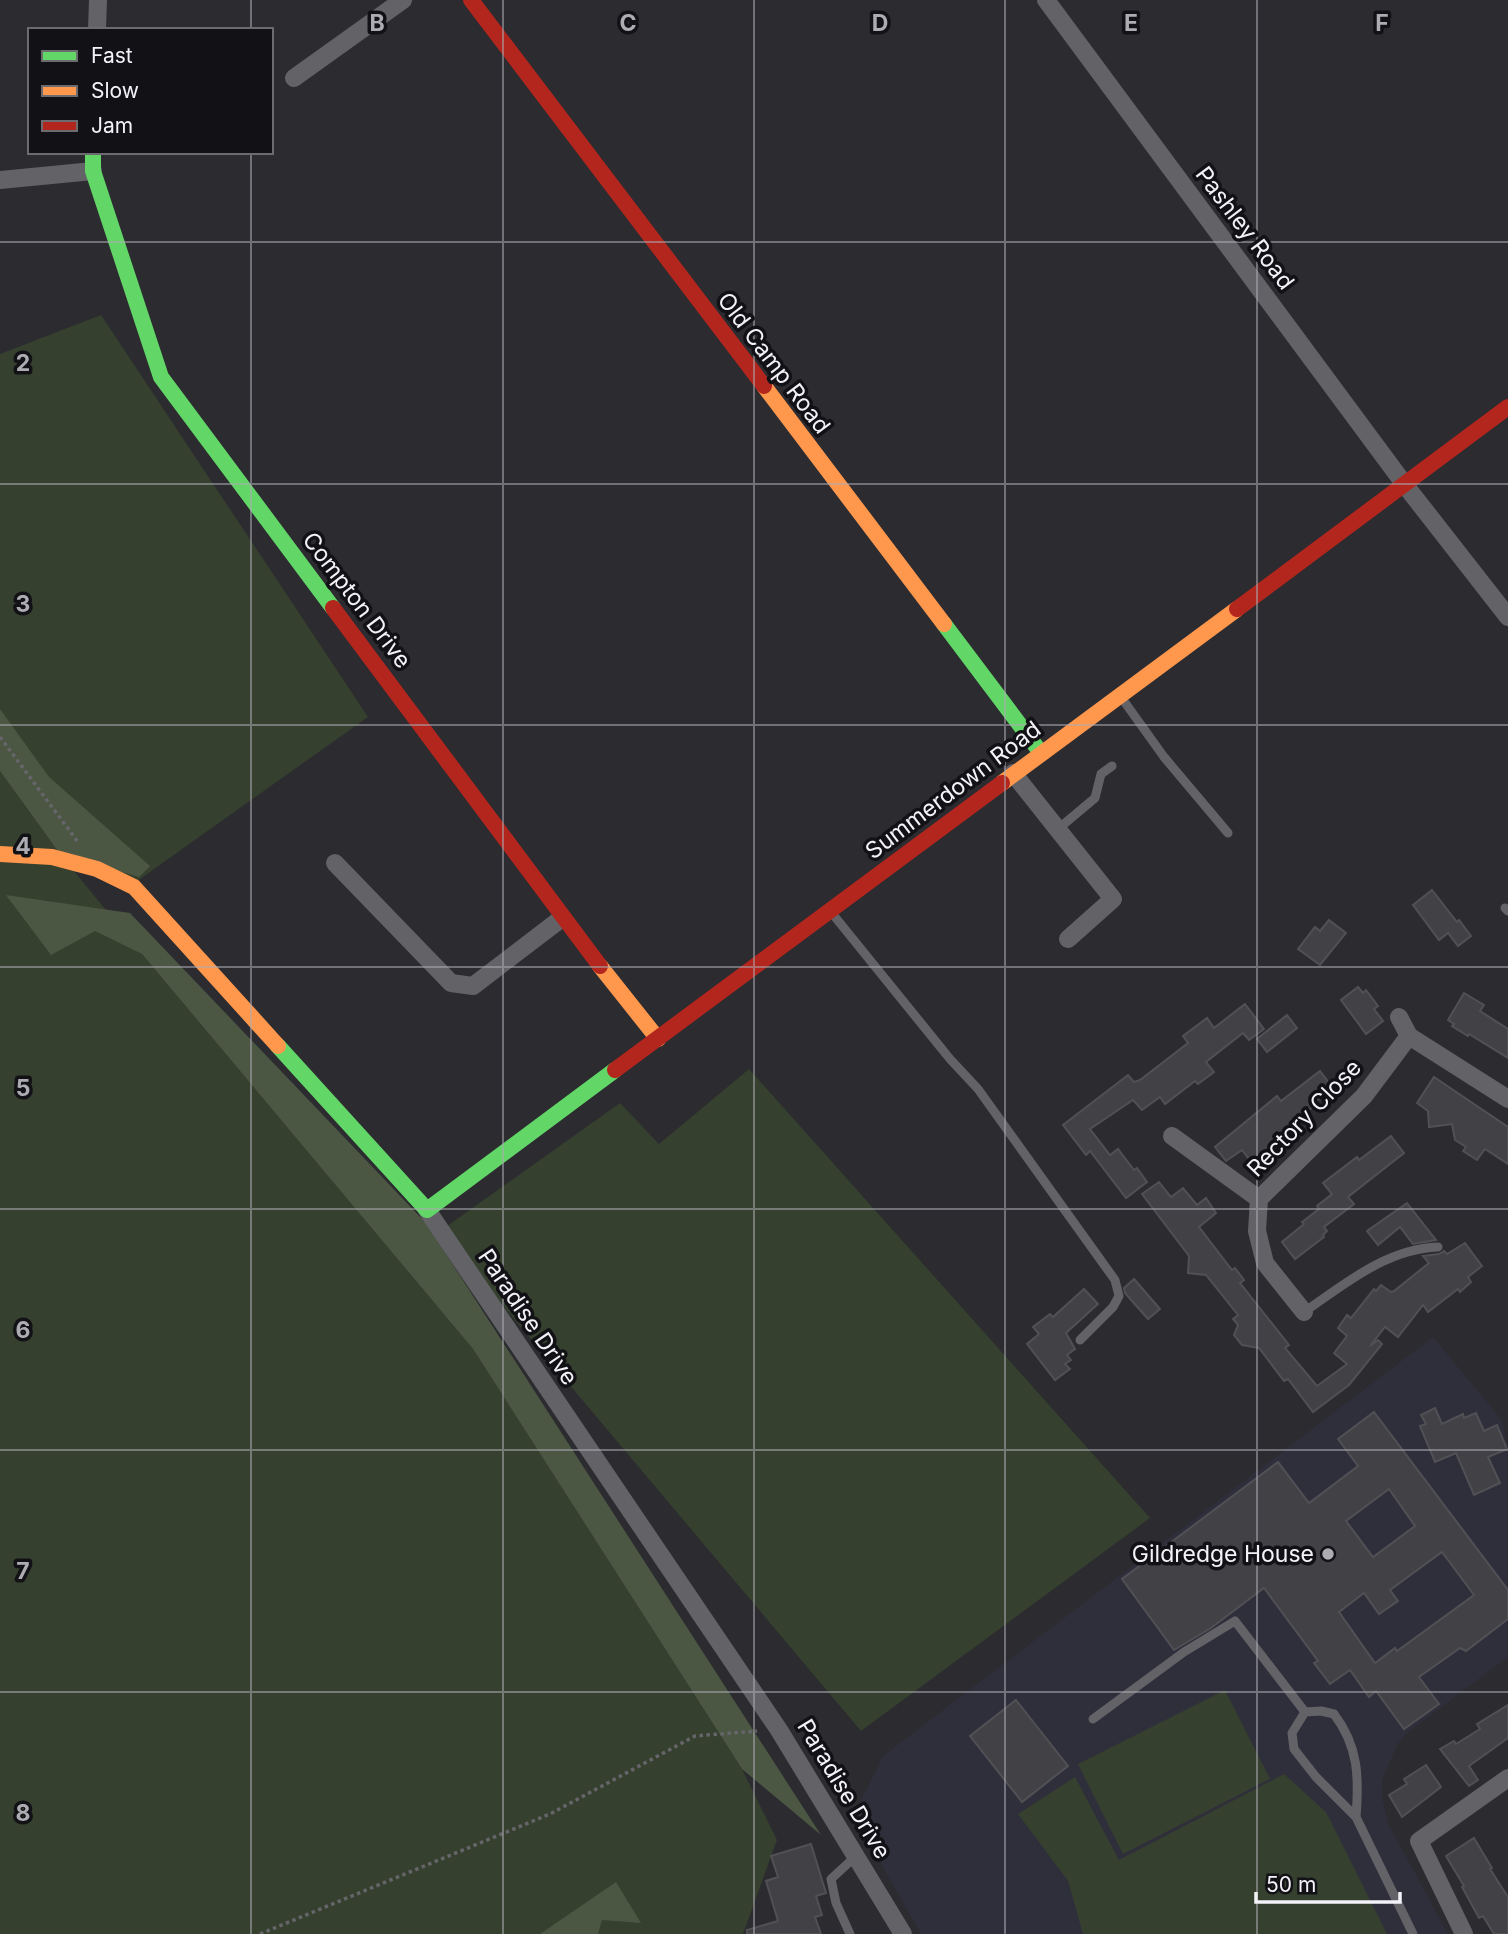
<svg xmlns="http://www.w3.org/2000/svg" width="1508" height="1934" viewBox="0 0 1508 1934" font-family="Inter,sans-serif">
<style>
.built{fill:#2f2e3b}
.green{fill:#35402f}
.forest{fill:#4b5643}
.building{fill:#424246;stroke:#515055;stroke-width:2;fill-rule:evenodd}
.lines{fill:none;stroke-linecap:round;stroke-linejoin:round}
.path{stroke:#66666a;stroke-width:3.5;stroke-dasharray:3.5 3.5;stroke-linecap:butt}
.lane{stroke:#626267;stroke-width:9}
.street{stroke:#626267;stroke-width:18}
.fast{stroke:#63d668;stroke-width:16}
.slow{stroke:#ff974d;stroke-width:16}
.jam{stroke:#b3261e;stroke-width:16}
.grid{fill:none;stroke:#adacb2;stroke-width:2;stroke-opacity:0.55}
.poi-dot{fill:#adacb2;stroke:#121216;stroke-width:2.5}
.labels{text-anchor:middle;stroke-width:7;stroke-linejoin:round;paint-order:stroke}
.street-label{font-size:23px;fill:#f3f2f8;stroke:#121216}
.poi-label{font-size:23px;fill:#f3f2f8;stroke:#121216;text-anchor:end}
.grid-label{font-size:23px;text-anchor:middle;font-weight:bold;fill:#adacb2;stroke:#121216;stroke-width:7;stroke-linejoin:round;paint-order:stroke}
</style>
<rect width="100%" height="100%" fill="#2b2b30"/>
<!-- built -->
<polygon class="built" points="1433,1337 1502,1420 1508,1450 1508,1657 1407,1733 1397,1745 1382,1781 1382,1797 1388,1823 1448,1934 921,1934 857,1822 858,1806 884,1755"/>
<!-- green -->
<g class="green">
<polygon points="101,315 368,717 126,889 0,723 0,354"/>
<polygon points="0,771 60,854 142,954 473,1349 742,1769 777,1840 743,1934 0,1934"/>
<polygon points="749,1069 1150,1518 861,1731 440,1231 620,1103 659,1144"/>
<polygon points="1225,1690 1270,1779 1123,1854 1078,1764"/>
<polygon points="1284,1774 1326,1812 1387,1934 1083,1934 1068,1881 1018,1814 1075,1777 1119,1860"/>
</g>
<!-- forest -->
<g class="forest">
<polygon points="0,709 49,777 150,866 139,877 60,854 0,771"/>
<polygon points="6,895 130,913 426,1223 821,1835 742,1769 473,1349 142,954 95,931 51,955"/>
<polygon points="616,1882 641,1923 602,1920 598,1934 540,1934"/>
</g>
<!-- building -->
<g class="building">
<polygon points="1432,890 1457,922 1459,920 1471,936 1458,946 1448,933 1439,940 1413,905"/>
<polygon points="1329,920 1346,933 1320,965 1298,949 1315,927 1320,931"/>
<polygon points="1358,987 1363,993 1366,990 1378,1006 1374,1009 1383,1021 1366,1034 1341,1000"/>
<polygon points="1464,993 1484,1005 1480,1011 1508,1029 1508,1058 1469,1034 1468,1036 1452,1026 1454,1024 1448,1020"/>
<polygon points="1245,1004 1264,1029 1249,1040 1243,1033 1206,1062 1214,1072 1198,1084 1195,1081 1165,1104 1160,1097 1142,1110 1133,1100 1090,1129 1110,1155 1118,1149 1134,1170 1137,1168 1147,1182 1126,1198 1090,1151 1086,1155 1063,1125 1128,1075 1134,1082 1140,1080 1188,1043 1183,1036 1207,1018 1214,1028"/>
<polygon points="1287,1015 1297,1028 1267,1052 1257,1039"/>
<polygon points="1320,1071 1333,1088 1312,1104 1314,1106 1281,1132 1286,1139 1268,1153 1271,1157 1256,1168 1242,1150 1226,1161 1215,1147 1277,1096 1281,1101"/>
<polygon points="1434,1077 1508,1127 1508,1164 1485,1149 1477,1160 1463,1151 1466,1147 1455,1140 1452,1124 1429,1127 1428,1111 1417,1103"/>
<polygon points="1391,1136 1404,1153 1348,1197 1354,1204 1324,1227 1327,1231 1323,1235 1324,1237 1295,1259 1282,1242 1304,1224 1302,1222 1319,1209 1317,1206 1332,1194 1323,1183 1357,1157 1359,1160"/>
<polygon points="1159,1182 1171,1197 1183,1188 1197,1205 1206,1198 1216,1213 1199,1227 1232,1270 1235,1268 1244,1280 1240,1283 1289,1345 1285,1348 1317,1386 1347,1364 1334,1353 1347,1336 1338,1328 1347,1315 1351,1318 1374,1289 1376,1291 1381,1285 1391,1292 1394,1291 1429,1263 1423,1256 1439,1254 1444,1251 1447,1254 1465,1243 1482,1266 1468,1277 1471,1282 1460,1292 1458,1289 1428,1312 1423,1305 1398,1337 1385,1327 1370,1346 1378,1340 1382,1344 1349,1385 1313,1412 1288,1379 1284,1381 1259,1348 1242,1345 1234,1335 1238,1325 1233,1319 1238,1315 1206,1275 1188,1273 1189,1256 1142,1194"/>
<polygon points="1407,1203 1436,1240 1413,1244 1400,1227 1378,1245 1367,1231"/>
<polygon points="1134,1279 1160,1309 1148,1319 1125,1293 1124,1288"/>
<polygon points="1084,1289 1098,1304 1066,1333 1075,1349 1067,1355 1071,1360 1065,1364 1070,1369 1055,1380 1027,1344 1039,1334 1033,1327 1050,1314 1053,1317"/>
<polygon points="1435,1408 1442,1424 1463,1414 1464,1418 1476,1413 1484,1431 1497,1425 1507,1449 1488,1457 1500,1483 1474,1495 1456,1453 1435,1462 1420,1426 1426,1424 1421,1415"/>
<path d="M1374,1412L1508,1590V1619L1466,1651L1460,1648L1419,1677L1439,1704L1404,1729L1376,1691L1369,1697L1350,1670L1330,1684L1314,1663L1318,1661L1264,1588L1211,1628L1174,1650L1122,1579L1278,1462L1309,1503L1358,1466L1338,1439ZM1389,1489L1415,1526L1373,1557L1346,1521ZM1442,1552L1474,1595L1397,1651L1395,1648L1375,1663L1339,1612L1364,1593L1379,1614L1398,1601L1390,1590Z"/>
<polygon points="1016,1700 1068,1766 1022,1802 970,1736"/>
<polygon points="1508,1705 1508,1738 1469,1766 1478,1780 1469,1786 1440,1749 1454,1741 1456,1744 1480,1729 1477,1724"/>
<polygon points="1426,1765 1441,1787 1402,1817 1389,1795 1407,1784 1404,1779"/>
<polygon points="1474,1838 1492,1868 1490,1869 1508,1897 1508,1934 1494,1934 1483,1916 1479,1918 1462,1887 1464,1886 1446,1856"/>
<polygon points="811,1844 826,1893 816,1896 822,1915 815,1917 821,1934 747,1934 747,1930 778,1921 766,1881 778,1877 771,1856"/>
</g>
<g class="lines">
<!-- path -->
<g class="path">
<polyline points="0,737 78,842"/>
<polyline points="260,1934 550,1814 695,1736 757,1731"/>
</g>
<!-- lane -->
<g class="lane">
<polyline points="1121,697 1164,757 1228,833"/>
<polyline points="1058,829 1095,798 1101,774 1112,766"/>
<polyline points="1505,908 1508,911"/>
<polyline points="831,912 950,1059 978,1089 1115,1280 1119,1296 1113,1307 1080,1340"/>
<path d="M1304,1312C1345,1284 1386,1249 1438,1247"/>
<polyline points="1093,1719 1184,1652 1235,1621 1305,1712"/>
<path d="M1356,1817C1359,1778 1359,1747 1334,1714L1321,1711L1305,1712L1292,1733L1294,1749L1316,1777L1356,1817L1413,1934"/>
<polyline points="850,1934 836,1903 831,1879 856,1856"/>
</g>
<!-- street -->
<g class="street">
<polyline points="1046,0 1405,485 1508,617"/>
<polyline points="97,30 98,0"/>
<polyline points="294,78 403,0"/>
<polyline points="0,180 93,171"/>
<polyline points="1013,773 1113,899 1068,939"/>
<polyline points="335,863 451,983 473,986 562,918"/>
<polyline points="1399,1017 1409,1036 1508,1099"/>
<polyline points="1172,1136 1259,1199 1364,1096 1409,1036"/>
<polyline points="1259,1199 1257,1231 1265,1263 1304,1312"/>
<polyline points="427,1210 779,1730 903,1934"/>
<polyline points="1464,1934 1419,1841 1508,1778"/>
</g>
<!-- fast -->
<g class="fast">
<polyline points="93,152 93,171 161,377 333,608"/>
<polyline points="944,624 1041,753"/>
<polyline points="278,1046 427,1210 615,1070"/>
</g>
<!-- slow -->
<g class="slow">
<polyline points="764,386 944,624"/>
<polyline points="1002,783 1237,609"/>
<polyline points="0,854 52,857 97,869 134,887 278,1046"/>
<polyline points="600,966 658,1039"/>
</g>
<!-- jam -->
<g class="jam">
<polyline points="471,0 764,386"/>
<polyline points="333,608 600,966"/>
<polyline points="1237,609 1508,407"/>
<polyline points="615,1070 1002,783"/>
</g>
</g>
<!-- grid -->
<path class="grid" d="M251,0V30M503,0V1934M754,0V1934M1005,0V1934M1257,0V1934M251,152V1934M0,242H1508M0,484H1508M0,725H1508M0,967H1508M0,1209H1508M0,1450H1508M0,1692H1508"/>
<!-- markers -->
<circle class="poi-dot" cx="1328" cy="1554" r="7"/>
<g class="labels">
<!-- street labels -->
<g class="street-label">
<text transform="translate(1245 228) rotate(53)" y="8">Pashley Road</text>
<text transform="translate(774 363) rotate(53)" y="8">Old Camp Road</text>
<text transform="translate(357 600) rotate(53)" y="8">Compton Drive</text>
<text transform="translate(953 790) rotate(-37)" y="8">Summerdown Road</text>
<text transform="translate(1304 1118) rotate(-46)" y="8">Rectory Close</text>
<text transform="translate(528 1317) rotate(56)" y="8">Paradise Drive</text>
<text transform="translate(844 1789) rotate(59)" y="8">Paradise Drive</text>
</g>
<!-- poi labels -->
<g class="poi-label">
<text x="1314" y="1562">Gildredge House</text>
</g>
</g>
<g class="grid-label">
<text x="377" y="31">B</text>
<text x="628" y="31">C</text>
<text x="880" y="31">D</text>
<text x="1131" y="31">E</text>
<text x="1382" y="31">F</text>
<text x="23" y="371">2</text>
<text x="23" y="612">3</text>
<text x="23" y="854">4</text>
<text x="23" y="1096">5</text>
<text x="23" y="1338">6</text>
<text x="23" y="1579">7</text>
<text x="23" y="1821">8</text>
</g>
<!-- legend -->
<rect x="28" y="28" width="245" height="126" fill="#121216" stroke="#6c6c70" stroke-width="2"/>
<rect x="42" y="51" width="35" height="10" fill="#63d668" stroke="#6c6c70" stroke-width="2"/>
<text x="91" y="63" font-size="21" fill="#f3f2f8">Fast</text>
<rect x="42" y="86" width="35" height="10" fill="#ff974d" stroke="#6c6c70" stroke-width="2"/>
<text x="91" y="98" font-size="21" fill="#f3f2f8">Slow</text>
<rect x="42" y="121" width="35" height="10" fill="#b3261e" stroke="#6c6c70" stroke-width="2"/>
<text x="91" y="133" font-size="21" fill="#f3f2f8">Jam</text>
<!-- scale -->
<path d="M1256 1892v10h144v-10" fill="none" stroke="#f3f2f8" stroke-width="3.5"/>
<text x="1266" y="1892" font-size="21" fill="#f3f2f8" stroke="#121216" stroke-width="5" paint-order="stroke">50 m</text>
</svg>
